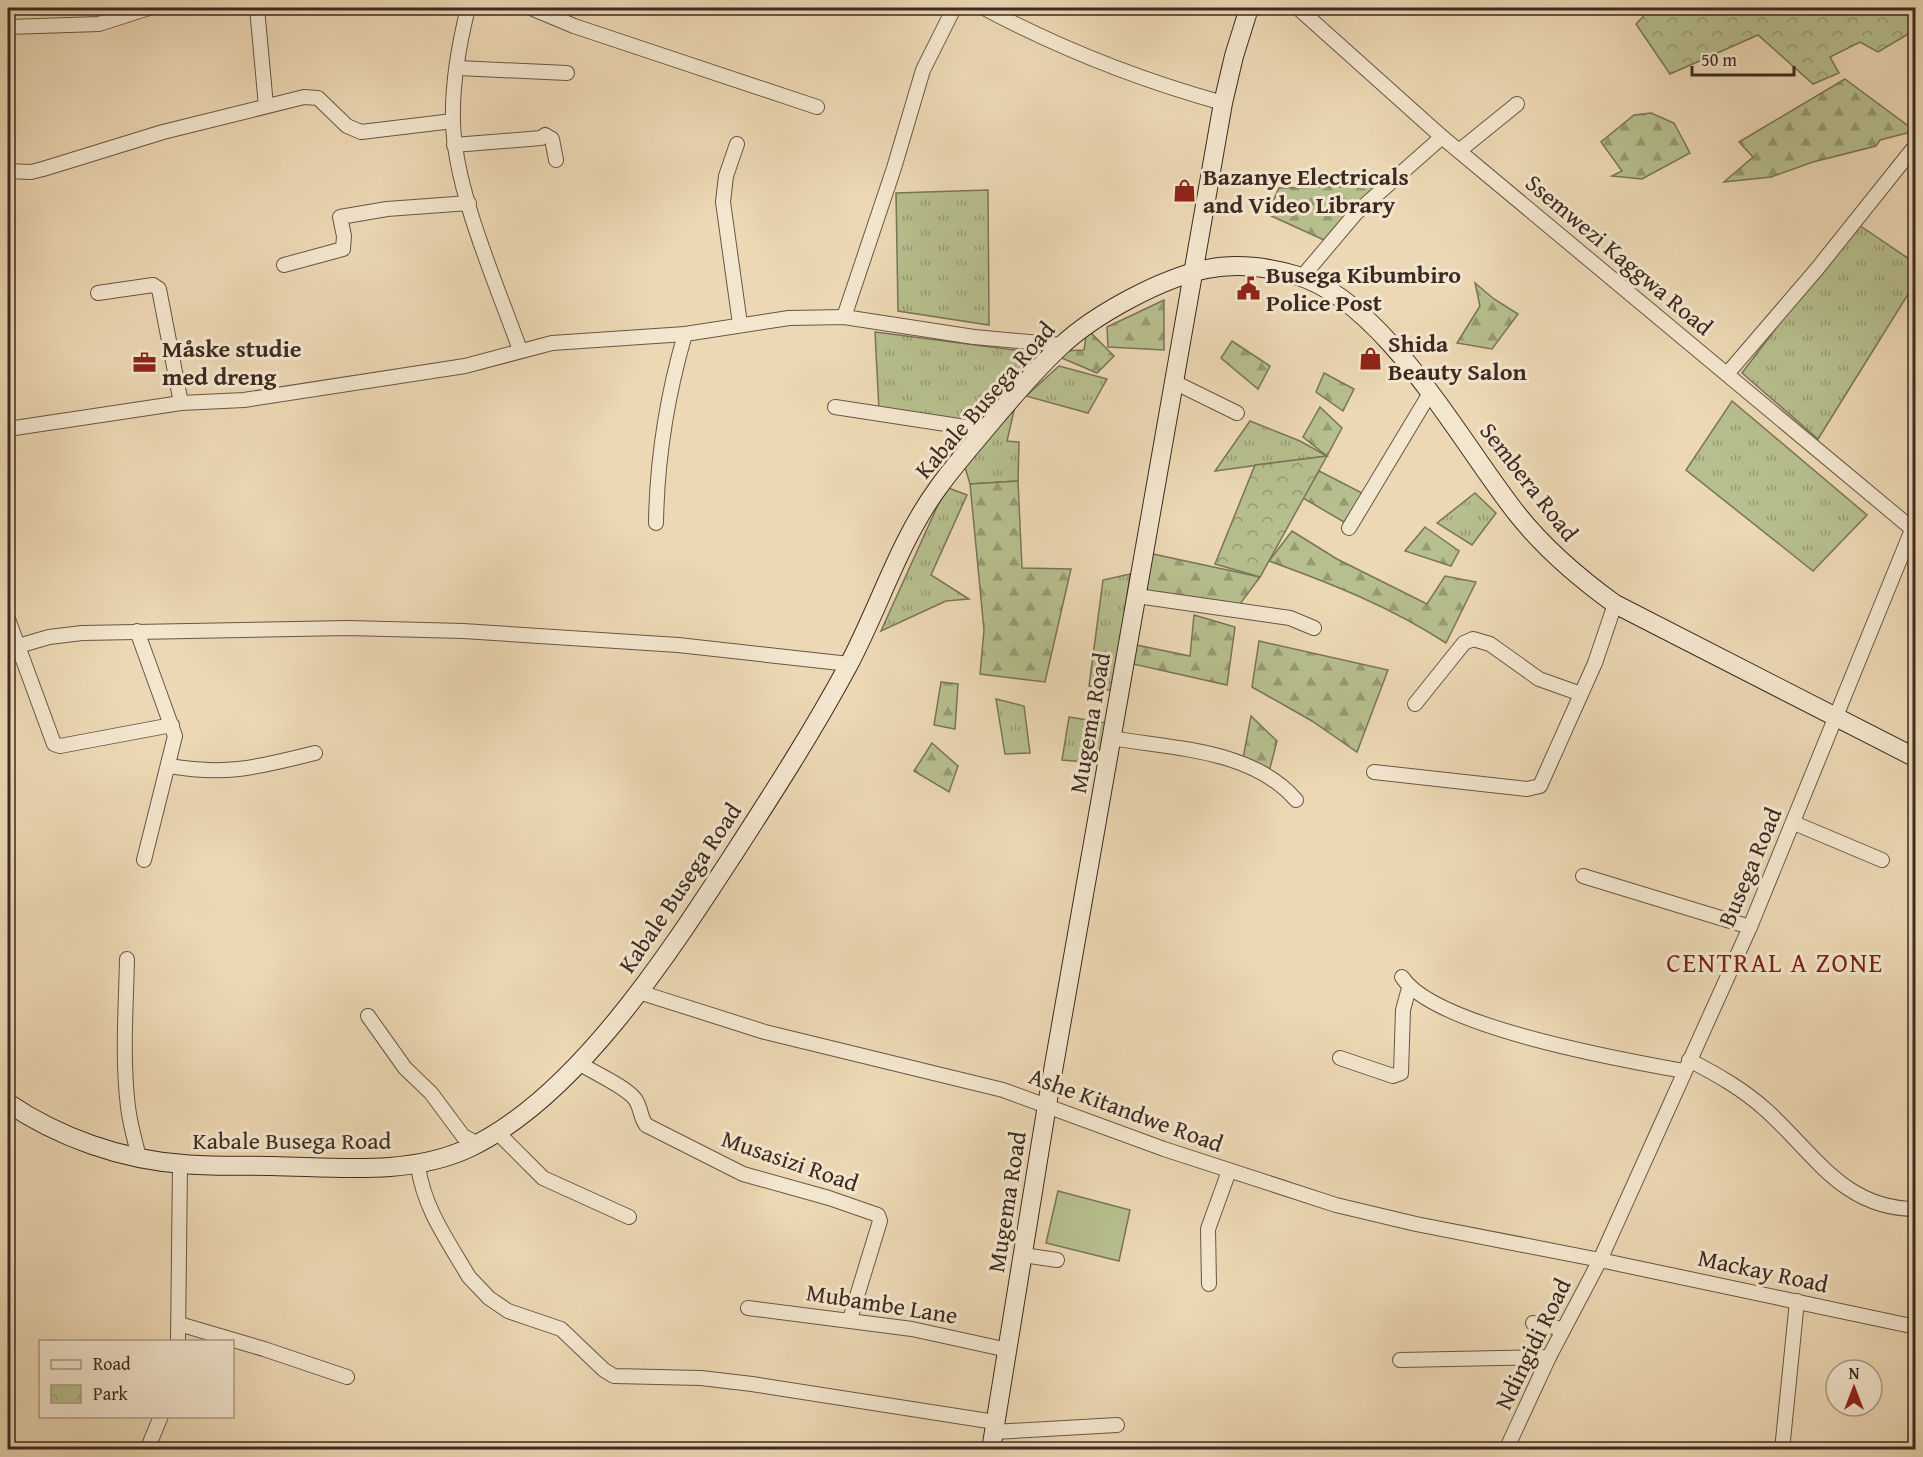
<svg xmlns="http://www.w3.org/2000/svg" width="1923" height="1457" viewBox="0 0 1923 1457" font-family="'Gentium Book Plus',serif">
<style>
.grass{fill:url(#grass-tufts);stroke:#7a7458;stroke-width:1.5}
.forest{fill:url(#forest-firs);stroke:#7a7458;stroke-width:1.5}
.park{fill:url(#park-crowns);stroke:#7a7458;stroke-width:1.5}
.pitch{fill:#b7bf8e;stroke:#7a7458;stroke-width:1.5}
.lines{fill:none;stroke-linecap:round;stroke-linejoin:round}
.street-casing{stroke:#685646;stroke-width:16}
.secondary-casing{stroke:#3c2a22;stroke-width:20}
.street{stroke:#f3e6ce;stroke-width:14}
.secondary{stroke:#f3e6ce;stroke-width:18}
.labels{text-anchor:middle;stroke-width:6;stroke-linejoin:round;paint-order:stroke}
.poi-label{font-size:24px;font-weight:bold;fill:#3c2a22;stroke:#f3e6ce;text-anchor:start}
.street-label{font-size:24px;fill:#3c2a22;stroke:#f3e6ce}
.quarter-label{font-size:27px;letter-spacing:1.5px;fill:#7a1f14;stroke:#f3e6ce}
</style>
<defs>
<pattern id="grass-tufts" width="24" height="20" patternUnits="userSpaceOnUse" patternTransform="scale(1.5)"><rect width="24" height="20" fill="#b7bf8e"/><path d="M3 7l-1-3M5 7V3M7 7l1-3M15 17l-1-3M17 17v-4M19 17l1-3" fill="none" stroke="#969b74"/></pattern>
<pattern id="forest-firs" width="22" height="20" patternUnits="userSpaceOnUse" patternTransform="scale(1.5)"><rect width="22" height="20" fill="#b7bf8e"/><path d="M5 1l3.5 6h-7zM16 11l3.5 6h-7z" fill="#969b74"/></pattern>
<pattern id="park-crowns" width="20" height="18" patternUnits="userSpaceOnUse" patternTransform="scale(1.5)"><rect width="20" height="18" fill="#b7bf8e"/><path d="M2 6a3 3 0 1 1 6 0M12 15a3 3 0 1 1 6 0" fill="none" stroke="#969b74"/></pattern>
</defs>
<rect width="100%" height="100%" fill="#ecd8b4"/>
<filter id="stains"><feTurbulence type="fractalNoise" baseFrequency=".00333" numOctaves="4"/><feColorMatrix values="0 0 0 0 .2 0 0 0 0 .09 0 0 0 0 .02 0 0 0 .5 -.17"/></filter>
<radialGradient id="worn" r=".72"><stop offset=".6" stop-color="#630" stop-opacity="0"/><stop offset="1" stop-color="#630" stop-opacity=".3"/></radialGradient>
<!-- grass -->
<g class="grass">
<polygon points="988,190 989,325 898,311 896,193"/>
<polygon points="1856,223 1915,263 1915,283 1818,439 1742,373"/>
<polygon points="875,332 1044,354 975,424 879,410"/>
<polygon points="1059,366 1107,379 1088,413 1026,396"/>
<polygon points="1732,401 1867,515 1813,571 1686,470"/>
<polygon points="1015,406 1007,441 1019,442 1018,481 970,484 964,464"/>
<polygon points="1250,421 1300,441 1327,456 1215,471"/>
<polygon points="946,487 967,495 931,575 969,599 946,601 881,631"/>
<polygon points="1475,493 1496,513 1472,545 1437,523"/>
<polygon points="1130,574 1114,691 1089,686 1103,580"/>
<polygon points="996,699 1024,706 1030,753 1005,754"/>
<polygon points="1069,717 1107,723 1099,763 1062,760"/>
</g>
<!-- forest -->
<g class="forest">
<polygon points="1845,79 1915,131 1880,140 1876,146 1813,162 1771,177 1724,182 1753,157 1739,142"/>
<polygon points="1651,113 1674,123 1690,153 1642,179 1612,176 1622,171 1601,142 1634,115"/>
<polygon points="1376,186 1324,240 1267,214 1279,188"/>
<polygon points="1475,283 1494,299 1518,314 1492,349 1457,343 1480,306"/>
<polygon points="1164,300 1164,350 1108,347 1107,327"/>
<polygon points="1087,329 1114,356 1097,373 1057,356 1062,351 1084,350"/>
<polygon points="1232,341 1270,366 1258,389 1221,358"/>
<polygon points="1324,373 1354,389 1343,411 1316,392"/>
<polygon points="1320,407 1342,428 1327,456 1303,437"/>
<polygon points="1319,471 1364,494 1344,522 1303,498"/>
<polygon points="1018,481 1022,568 1071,569 1045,682 980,674 984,630 970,484"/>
<polygon points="1425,527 1459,551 1451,566 1405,551"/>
<path d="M1292,531L1337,559L1427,604L1445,576L1476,582L1446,643C1391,607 1330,583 1269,561Z"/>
<polygon points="1153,554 1260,577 1240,604 1138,589"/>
<polygon points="1194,615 1235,627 1227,685 1133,664 1136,645 1190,656"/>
<polygon points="1259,641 1388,670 1357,752 1312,721 1252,687"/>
<polygon points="941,682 958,684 955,729 934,725"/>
<polygon points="1251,716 1277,741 1269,772 1243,758"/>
<polygon points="932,743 958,766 949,792 914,771"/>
</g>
<!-- park -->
<g class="park">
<polygon points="1651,8 1667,13 1686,8 1915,8 1915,30 1878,52 1860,42 1830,57 1839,73 1813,84 1758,35 1670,74 1636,24"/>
<polygon points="1327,456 1260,577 1215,564 1255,465"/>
</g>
<!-- pitch -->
<polygon class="pitch" points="1058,1191 1130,1210 1119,1261 1046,1243"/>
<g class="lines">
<defs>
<g id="street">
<polyline points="257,8 266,106"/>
<path d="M468,8C459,44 452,84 453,121C454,189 497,285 520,350"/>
<polyline points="531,8 574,26 817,107"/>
<path d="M984,8C1061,49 1140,80 1223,103"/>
<polyline points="1298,8 1442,137 1916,532"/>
<polyline points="8,27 99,24 149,8"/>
<polyline points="458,68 567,73"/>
<polyline points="737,144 726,176 723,202 740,324"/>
<polyline points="454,145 541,138 545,135 552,139 556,160"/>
<polyline points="1459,151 1517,104"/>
<polyline points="8,171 31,172 43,169 163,132 304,97 318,98 347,126 361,132 453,121"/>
<polyline points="284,265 343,249 344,236 340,217 387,209 469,203"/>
<polyline points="1302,277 1356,213 1442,137"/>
<polyline points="98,293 153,285 159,289 181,403 244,400 465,366 552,343 685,334 789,318 844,317 974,337 1062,345"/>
<polyline points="844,317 894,168 923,70 954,8"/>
<polyline points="1727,374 1817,269 1916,145"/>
<polyline points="1174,382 1237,413"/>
<polyline points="835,407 985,430"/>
<polyline points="8,429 181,403"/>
<path d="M656,523C657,457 667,396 685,334"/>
<polyline points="1349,528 1430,393"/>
<polyline points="1137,596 1290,618 1314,628"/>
<polyline points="8,619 54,744 60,746 172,725"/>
<polyline points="137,631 175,736 144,860"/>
<polyline points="8,649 49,637 82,633 348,628 463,631 678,645 849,664"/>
<polyline points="1415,704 1464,643 1473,639 1490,644 1539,679 1581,694"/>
<path d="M1112,738C1173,749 1252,749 1296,800"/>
<path d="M169,766C228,776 258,767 315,753"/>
<polyline points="1374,772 1527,789 1540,786 1595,663 1615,604"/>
<polyline points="1794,823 1882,860"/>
<polyline points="1583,876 1750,927"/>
<path d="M127,959C126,1008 122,1058 128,1107C130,1124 135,1141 139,1157"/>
<path d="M1402,977C1435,1027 1622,1060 1684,1071"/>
<polyline points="639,992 765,1032 1003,1090 1164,1149 1336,1205 1416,1224 1600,1260 1916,1327"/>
<polyline points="368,1016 405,1068 431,1093 463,1136 478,1144"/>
<polyline points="1340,1058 1393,1076 1401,1073 1403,1010 1409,988"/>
<path d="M1689,1060C1716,1074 1743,1089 1766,1110C1814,1153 1843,1209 1916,1209"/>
<path d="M579,1063C594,1073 625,1086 635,1099C641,1107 640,1117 646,1125L743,1174L829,1198L878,1215L880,1221L850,1319"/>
<polyline points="497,1132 543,1178 629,1217"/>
<path d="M418,1166C424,1209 448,1241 469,1277L489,1298L508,1311L561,1329L604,1370L614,1376L701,1378L752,1384L995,1422"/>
<polyline points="1023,1255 1057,1260"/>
<polyline points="1209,1284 1208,1229 1229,1171"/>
<polyline points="748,1308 912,1329 1008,1350"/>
<polyline points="1533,1323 1563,1329"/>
<polyline points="179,1324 264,1349 347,1377"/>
<polyline points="178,1342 180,1164"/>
<polyline points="1400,1360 1549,1357"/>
<polyline points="994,1432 1117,1425"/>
<polyline points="147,1450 161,1416"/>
<polyline points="1506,1450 1549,1357 1600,1260 1750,927 1916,520"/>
<polyline points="1782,1450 1797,1301"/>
</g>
<g id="secondary">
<path d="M8,1103C58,1137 122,1160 184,1164C213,1167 243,1165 272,1166C337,1167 409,1176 469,1148C576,1098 670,952 733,855C773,793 813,731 848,666C879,608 899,541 938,488C955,464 975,442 994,419C1015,394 1037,368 1061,346C1095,314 1162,278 1207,269C1236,263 1267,267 1295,275C1385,300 1462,445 1518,515C1546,550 1579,578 1615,604L1916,758"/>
<polyline points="991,1450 1047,1105 1223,103 1234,56 1249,8"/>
</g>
</defs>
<!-- street casing -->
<use href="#street" class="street-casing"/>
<!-- secondary casing -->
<use href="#secondary" class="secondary-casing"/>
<!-- street -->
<use href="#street" class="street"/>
<!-- secondary -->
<use href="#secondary" class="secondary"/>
</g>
<!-- icons -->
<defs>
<symbol id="shop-bare" viewBox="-9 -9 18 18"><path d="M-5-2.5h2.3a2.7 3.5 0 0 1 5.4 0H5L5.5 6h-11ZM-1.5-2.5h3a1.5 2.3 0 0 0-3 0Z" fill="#8f2418" stroke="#f3e6ce" stroke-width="2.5" paint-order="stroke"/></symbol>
<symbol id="civic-bare" viewBox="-9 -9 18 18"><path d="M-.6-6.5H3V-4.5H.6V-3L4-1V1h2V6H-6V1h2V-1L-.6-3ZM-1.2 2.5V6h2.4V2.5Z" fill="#8f2418" stroke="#f3e6ce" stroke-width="2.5" paint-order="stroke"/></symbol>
<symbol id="office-bare" viewBox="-9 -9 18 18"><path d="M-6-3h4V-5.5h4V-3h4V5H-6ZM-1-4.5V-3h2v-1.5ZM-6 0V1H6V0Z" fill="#8f2418" stroke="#f3e6ce" stroke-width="2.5" paint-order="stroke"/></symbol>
</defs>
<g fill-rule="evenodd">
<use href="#shop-bare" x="1168" y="174" width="33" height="33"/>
<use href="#civic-bare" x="1232" y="272" width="33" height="33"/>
<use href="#shop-bare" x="1354" y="342" width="33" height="33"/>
<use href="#office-bare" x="128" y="346" width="33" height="33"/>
</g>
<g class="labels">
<!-- poi labels -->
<g class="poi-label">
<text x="1203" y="185">Bazanye Electricals<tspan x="1203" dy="28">and Video Library</tspan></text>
<text x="1266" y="283">Busega Kibumbiro<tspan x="1266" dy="28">Police Post</tspan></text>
<text x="1388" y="352">Shida<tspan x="1388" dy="28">Beauty Salon</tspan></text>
<text x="162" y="357">Måske studie<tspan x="162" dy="28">med dreng</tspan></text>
</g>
<!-- street labels -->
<g class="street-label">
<text transform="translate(1619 255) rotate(40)" y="8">Ssemwezi Kaggwa Road</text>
<text transform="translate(985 400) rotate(-49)" y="8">Kabale Busega Road</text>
<text transform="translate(1529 482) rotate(52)" y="8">Sembera Road</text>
<text transform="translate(1090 723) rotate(-80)" y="8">Mugema Road</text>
<text transform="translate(1750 867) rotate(-67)" y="8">Busega Road</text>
<text transform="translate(680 888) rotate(-56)" y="8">Kabale Busega Road</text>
<text transform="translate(1126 1110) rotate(20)" y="8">Ashe Kitandwe Road</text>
<text x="292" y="1149">Kabale Busega Road</text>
<text transform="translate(790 1161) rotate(19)" y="8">Musasizi Road</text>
<text transform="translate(1007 1202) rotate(-81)" y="8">Mugema Road</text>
<text transform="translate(1763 1271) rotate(12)" y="8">Mackay Road</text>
<text transform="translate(882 1304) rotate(9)" y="8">Mubambe Lane</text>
<text transform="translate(1533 1344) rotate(-64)" y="8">Ndingidi Road</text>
</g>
<!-- quarter labels -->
<g class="quarter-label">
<text x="1775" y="972">CENTRAL A ZONE</text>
</g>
</g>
<!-- margin -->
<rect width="1923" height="1457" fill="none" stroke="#ecd8b4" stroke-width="30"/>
<rect x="9" y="9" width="1905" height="1439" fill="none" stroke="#3c2a22" stroke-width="3"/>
<rect x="15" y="15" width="1893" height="1427" fill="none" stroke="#3c2a22" stroke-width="1.5"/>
<!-- legend -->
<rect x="39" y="1340" width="195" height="78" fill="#f3e6ce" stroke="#aa9b89" stroke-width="1.5"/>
<rect x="51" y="1360" width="30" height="9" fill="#f3e6ce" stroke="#aa9b89" stroke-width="1.5"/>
<text x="93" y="1370" font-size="18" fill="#3c2a22">Road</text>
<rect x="51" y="1385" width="30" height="18" fill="url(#park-crowns)" stroke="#aa9b89" stroke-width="1.5"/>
<text x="93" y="1400" font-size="18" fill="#3c2a22">Park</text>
<!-- north arrow -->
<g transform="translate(1854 1388)"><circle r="28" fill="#f3e6ce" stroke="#aa9b89" stroke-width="1.5"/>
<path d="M0-4.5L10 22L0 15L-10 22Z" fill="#8f2418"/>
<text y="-9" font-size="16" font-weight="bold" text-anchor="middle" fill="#3c2a22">N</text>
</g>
<!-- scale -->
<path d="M1692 66v9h102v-9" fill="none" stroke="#3c2a22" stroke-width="3"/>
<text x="1701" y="66" font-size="18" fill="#3c2a22" stroke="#f3e6ce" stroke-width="4.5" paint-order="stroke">50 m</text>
<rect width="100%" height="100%" filter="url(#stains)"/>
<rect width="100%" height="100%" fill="url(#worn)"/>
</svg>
